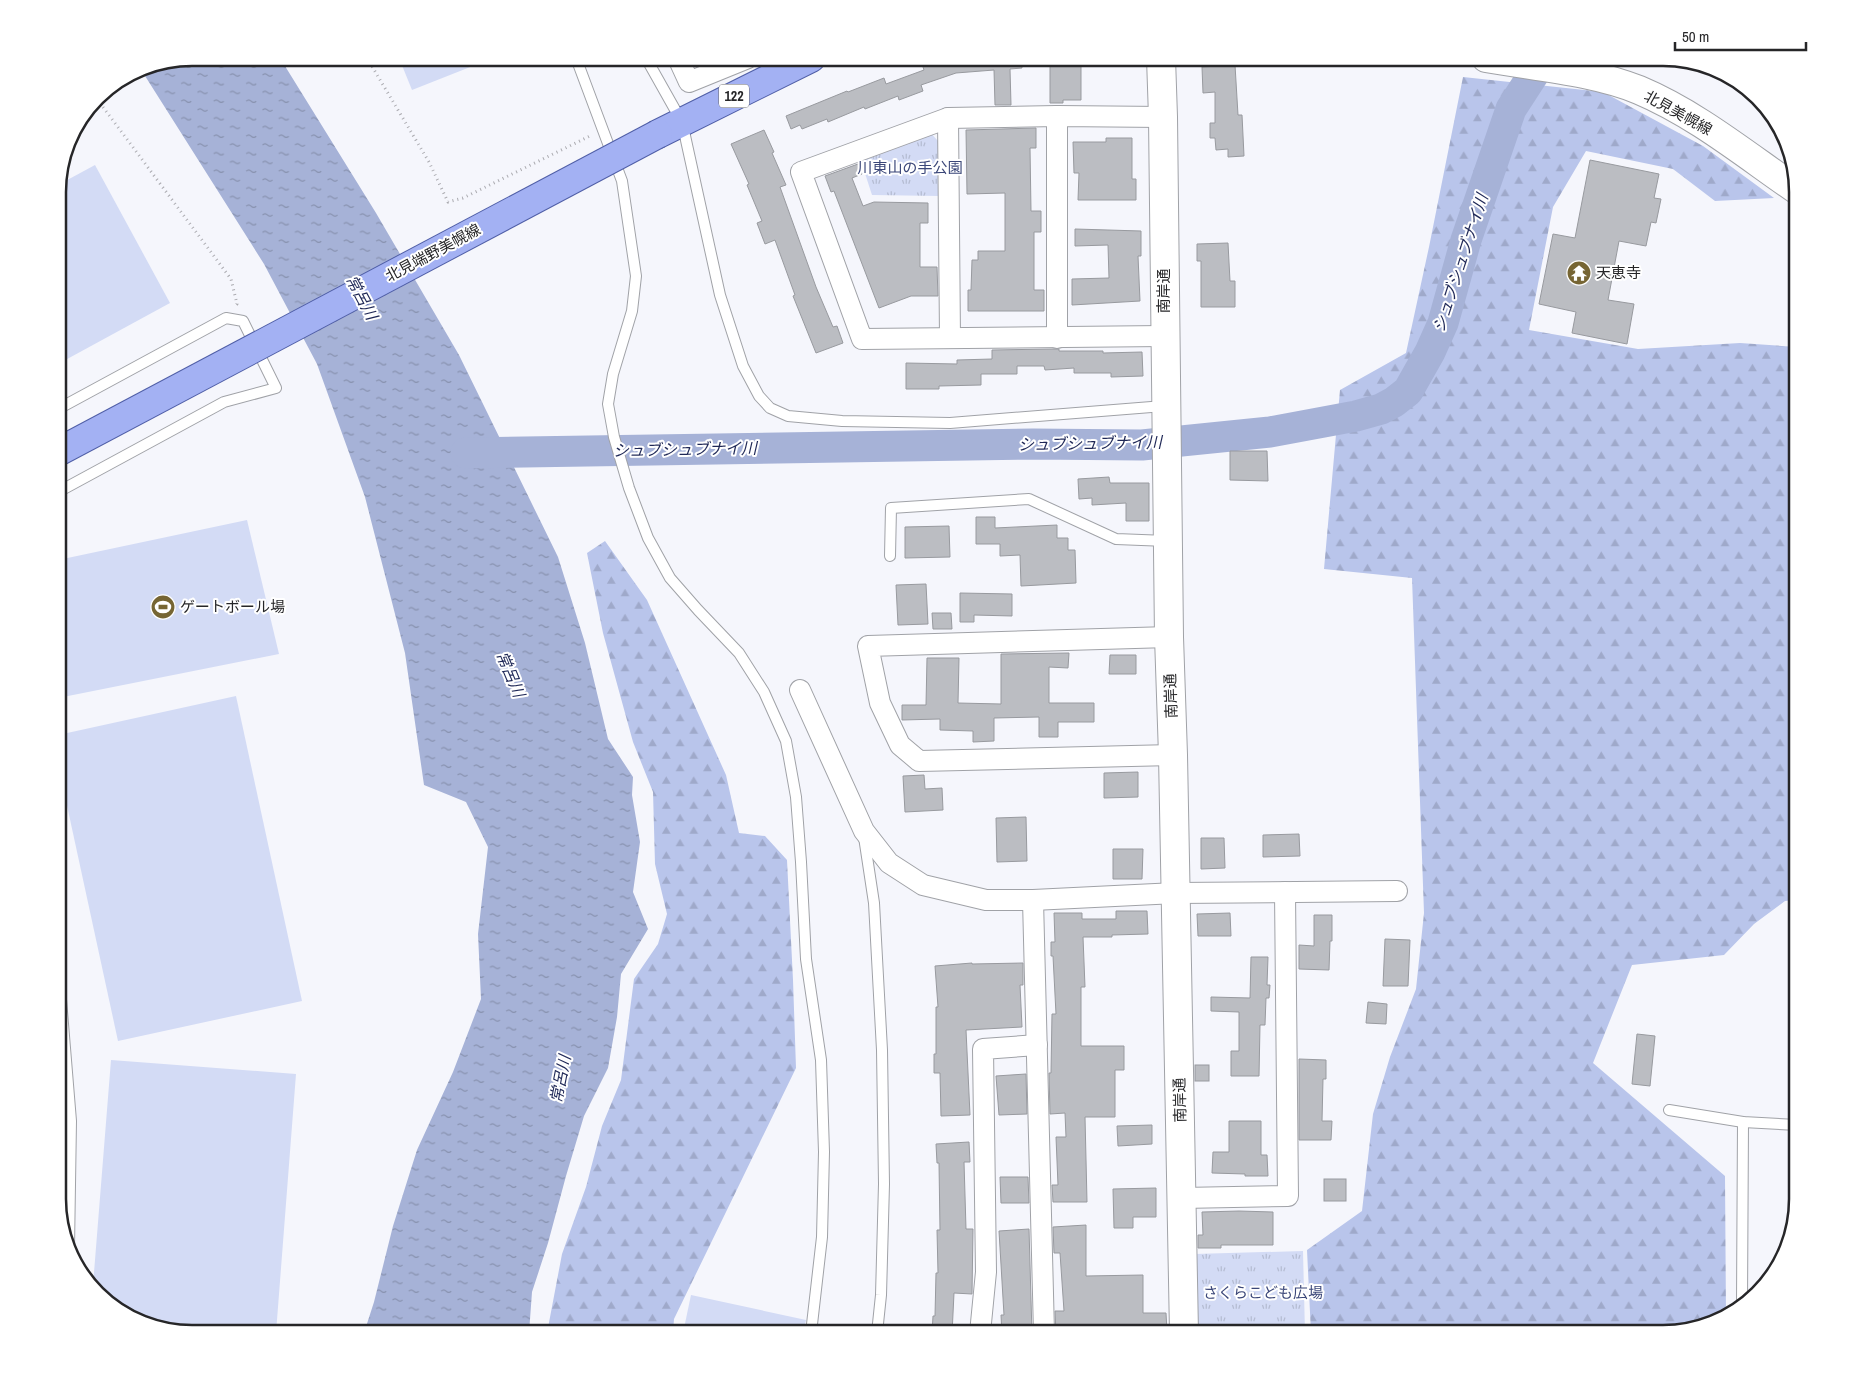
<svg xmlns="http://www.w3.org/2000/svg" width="1855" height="1391" viewBox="0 0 1855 1391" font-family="'Archivo Narrow','Noto Sans JP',sans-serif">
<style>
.forest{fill:url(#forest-firs)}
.park{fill:url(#park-tufts)}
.pitch{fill:#d3dbf5}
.water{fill:url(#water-ripples)}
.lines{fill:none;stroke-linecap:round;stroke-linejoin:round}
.river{stroke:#a6b2d7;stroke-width:31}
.building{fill:#bbbdc2;stroke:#989a9f}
.service-casing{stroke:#a0a2a7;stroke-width:12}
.minor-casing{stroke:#a0a2a7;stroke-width:22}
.secondary-casing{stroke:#a0a2a7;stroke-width:30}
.primary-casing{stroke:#505fa7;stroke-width:30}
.path{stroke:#ababb0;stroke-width:3;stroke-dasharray:1 4;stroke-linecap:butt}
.service{stroke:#fff;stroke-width:10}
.minor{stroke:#fff;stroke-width:20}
.secondary{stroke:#fff;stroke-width:28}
.primary{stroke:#a3b1f3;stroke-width:28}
.primary-bridge-casing{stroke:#505fa7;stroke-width:30;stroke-linecap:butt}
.primary-bridge{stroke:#a3b1f3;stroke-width:28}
.labels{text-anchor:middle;stroke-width:4;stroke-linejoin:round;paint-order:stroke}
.shield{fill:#fff;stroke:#676768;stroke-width:1}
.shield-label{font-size:14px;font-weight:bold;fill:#262628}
.street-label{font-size:15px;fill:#262628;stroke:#fff}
.park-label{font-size:15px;fill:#3b4779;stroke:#fff}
.poi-label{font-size:15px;fill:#262628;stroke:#fff;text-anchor:start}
.water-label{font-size:16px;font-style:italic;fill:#1e2756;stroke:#fff}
.rim{fill:none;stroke:#262628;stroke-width:2.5}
</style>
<defs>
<pattern id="forest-firs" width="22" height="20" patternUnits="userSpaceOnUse" patternTransform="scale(1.25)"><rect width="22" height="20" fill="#b9c5eb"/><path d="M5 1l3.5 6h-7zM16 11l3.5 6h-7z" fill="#9fa9ca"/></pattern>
<pattern id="park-tufts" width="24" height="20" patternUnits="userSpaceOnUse" patternTransform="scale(1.25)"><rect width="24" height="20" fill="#d3dbf5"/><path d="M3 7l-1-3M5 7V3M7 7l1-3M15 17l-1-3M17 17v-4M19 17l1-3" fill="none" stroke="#b5bcd2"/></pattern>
<pattern id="water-ripples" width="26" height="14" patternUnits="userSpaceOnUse" patternTransform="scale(1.25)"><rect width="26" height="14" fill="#a6b2d7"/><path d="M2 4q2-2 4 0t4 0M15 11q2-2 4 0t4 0" fill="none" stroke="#8791ae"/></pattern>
</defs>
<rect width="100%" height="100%" fill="#f5f6fc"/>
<!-- forest -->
<g class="forest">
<polygon points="1463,77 1603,92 1703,146 1774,198 1715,201 1673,169 1586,151 1553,207 1529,330 1638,349 1740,343 1797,347 1797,900 1785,901 1754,924 1724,955 1632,965 1593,1063 1725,1176 1726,1317 1722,1320 1663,1333 1311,1333 1307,1250 1362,1211 1373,1114 1390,1057 1416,989 1424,913 1412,578 1324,569 1340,390 1406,353 1429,247"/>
<polygon points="605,541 647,600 726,775 739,833 765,836 787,860 793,980 796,1068 674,1319 673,1333 547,1333 562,1254 586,1187 602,1126 621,1080 634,979 658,944 667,914 655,864 653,792 633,742 603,633 587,553"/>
</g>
<!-- park -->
<g class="park">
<polygon points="929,131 938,141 939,196 872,195 860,158"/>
<polygon points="1303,1251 1305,1333 1194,1333 1194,1254"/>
</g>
<!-- pitch -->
<g class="pitch">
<polygon points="399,58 493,58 412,90"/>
<polygon points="95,165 170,303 58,364 58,185"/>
<polygon points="247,520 279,654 58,698 58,560"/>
<polygon points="236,696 302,1001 118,1041 58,764 58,735"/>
<path d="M111,1060L296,1074L276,1333C221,1334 158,1341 111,1306C104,1301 99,1292 93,1285Z"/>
<polygon points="691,1295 806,1320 803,1333 683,1333"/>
</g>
<!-- water -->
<polygon class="water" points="192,58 280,58 376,213 459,355 558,557 585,643 608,739 633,777 632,795 640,842 633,892 648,929 621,974 617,1017 608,1068 584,1116 566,1176 548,1243 532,1292 529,1333 364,1333 374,1302 393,1226 417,1150 453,1072 481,999 478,934 488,847 466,802 424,785 405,653 365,497 317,364 264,264 140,68"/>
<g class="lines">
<!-- river -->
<polyline class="river" points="466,453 1033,444 1142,445 1270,432 1356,416 1381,409 1394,402 1408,391 1430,352 1443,323 1466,240 1511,109 1544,58"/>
</g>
<!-- building -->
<g class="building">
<polygon points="920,58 1021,58 1022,68 1010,69 1011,105 995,105 994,70 956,73 921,85 923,91 899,100 898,96 865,109 864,107 828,122 827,119 802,129 800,125 791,129 786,116 847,91 848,92 884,78 886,84 924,70"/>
<polygon points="1050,58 1081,58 1081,100 1063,100 1063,103 1050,103"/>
<polygon points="1235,65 1238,115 1242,115 1244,156 1228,157 1228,149 1216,150 1215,138 1210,138 1210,123 1215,123 1215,92 1203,93 1202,67"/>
<polygon points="1036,128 1036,148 1030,148 1031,211 1041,211 1041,232 1034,232 1034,290 1044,290 1044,311 968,311 968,290 971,290 972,260 978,260 978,251 1005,251 1005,193 967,194 966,130"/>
<polygon points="764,130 774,152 772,153 786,185 780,187 816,287 833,327 837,326 843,343 816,353 793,296 795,295 775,240 765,244 757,223 762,221 747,185 749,184 731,144"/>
<polygon points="1106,138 1132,138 1132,179 1136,179 1136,200 1078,200 1079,173 1074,173 1073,142 1106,142"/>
<polygon points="1590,160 1659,174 1654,198 1661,199 1656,223 1651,222 1646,246 1619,241 1608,300 1634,304 1627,344 1572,333 1576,312 1539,304 1553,234 1575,238"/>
<polygon points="858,164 862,174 852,178 863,206 874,202 928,203 928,223 920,223 920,267 937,267 938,296 911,296 879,308 834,191 831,192 825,176"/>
<polygon points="1075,229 1141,231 1141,256 1138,256 1140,301 1072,305 1072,279 1109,278 1108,245 1075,246"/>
<polygon points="1228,243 1230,281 1235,281 1235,307 1201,307 1201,261 1197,261 1197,244"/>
<polygon points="1053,349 1059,349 1059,351 1103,351 1103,353 1142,352 1143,376 1111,377 1111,373 1074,373 1074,368 1045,370 1044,366 1017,366 1017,374 981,374 981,385 939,386 939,389 906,389 906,363 957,364 957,360 992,359 992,350"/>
<polygon points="1230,451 1267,451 1268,481 1230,480"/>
<polygon points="1109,477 1110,483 1149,483 1149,521 1126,521 1126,503 1092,505 1092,498 1079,499 1078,479"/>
<polygon points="976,517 995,517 995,528 1057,525 1057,538 1068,538 1068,550 1075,550 1076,583 1021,586 1020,555 1000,556 1000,544 976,544"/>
<polygon points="949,526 950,557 905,558 905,527"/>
<polygon points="926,584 928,624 898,625 896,585"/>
<polygon points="960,593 1012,594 1012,616 974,615 974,622 960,622"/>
<polygon points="932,613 951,613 952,629 933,629"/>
<polygon points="1069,653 1068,668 1049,667 1049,703 1094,703 1094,722 1058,722 1058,737 1039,737 1039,717 994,718 994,741 973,742 973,731 940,730 940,719 902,720 902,705 926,705 927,658 959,658 958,703 1001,704 1001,654"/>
<polygon points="1110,655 1136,655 1136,674 1109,674"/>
<polygon points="1138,772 1138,797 1104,798 1104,773"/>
<polygon points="924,775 925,789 942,788 943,810 905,812 903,776"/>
<polygon points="1026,817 1027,861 997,862 996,818"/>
<polygon points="1299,834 1300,856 1263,857 1263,835"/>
<polygon points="1201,838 1224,838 1225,868 1201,869"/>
<polygon points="1113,849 1143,849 1142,879 1113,879"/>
<polygon points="1116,911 1147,911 1148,934 1112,935 1112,937 1083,937 1085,987 1081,987 1081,1046 1124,1046 1124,1070 1115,1070 1115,1117 1085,1117 1087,1202 1053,1202 1052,1185 1058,1185 1056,1137 1066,1137 1065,1113 1050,1114 1049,1073 1051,1073 1052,1014 1056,1014 1053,956 1051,956 1051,942 1055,942 1054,913 1082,913 1082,919 1116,919"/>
<polygon points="1230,913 1231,936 1198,936 1197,914"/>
<polygon points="1314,915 1332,915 1332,941 1330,941 1329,970 1299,969 1299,945 1314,946"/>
<polygon points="1385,939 1410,940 1408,986 1383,986"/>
<polygon points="1251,957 1268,957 1267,985 1270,985 1269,998 1266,998 1265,1025 1260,1025 1259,1076 1231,1076 1231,1051 1239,1051 1239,1012 1211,1011 1211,997 1250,998"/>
<polygon points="972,963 972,964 1023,963 1023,985 1020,985 1022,1027 966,1030 970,1115 941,1116 940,1073 934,1073 934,1054 936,1054 936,1007 938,1007 935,966"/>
<polygon points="1368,1002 1387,1004 1386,1024 1366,1023"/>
<polygon points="1637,1034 1655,1036 1650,1086 1632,1084"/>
<polygon points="1299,1059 1326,1060 1326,1079 1323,1079 1322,1121 1332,1121 1331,1140 1299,1140"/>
<rect x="1195" y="1065" width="14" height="16"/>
<polygon points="1026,1074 1027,1114 999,1115 996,1076"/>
<polygon points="1229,1121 1261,1121 1261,1155 1267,1155 1268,1176 1245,1176 1245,1174 1212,1173 1213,1152 1229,1152"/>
<polygon points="1152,1125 1152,1144 1118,1146 1117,1126"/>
<polygon points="969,1142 970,1162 964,1162 966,1229 973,1229 972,1294 954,1293 952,1334 932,1334 933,1316 935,1316 936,1273 938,1273 937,1230 940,1230 939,1163 937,1163 936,1144"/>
<polygon points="1000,1177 1028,1177 1029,1203 1001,1203"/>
<rect x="1324" y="1179" width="22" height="22"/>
<polygon points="1156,1188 1156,1217 1133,1217 1133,1228 1114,1228 1113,1189"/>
<polygon points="1239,1211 1273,1212 1273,1245 1221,1245 1221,1248 1198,1248 1198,1235 1203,1235 1202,1212"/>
<polygon points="1086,1225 1086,1276 1143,1275 1143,1313 1166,1313 1167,1331 1135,1334 1056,1334 1055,1311 1064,1311 1060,1253 1054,1253 1053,1227"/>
<polygon points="1029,1229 1032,1334 1002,1334 1001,1315 1004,1315 999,1231"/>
</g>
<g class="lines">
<defs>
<g id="service">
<polyline points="576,58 622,181 636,276 632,311 613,374 608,404 614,437 629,488 648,538 670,578 698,610 739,653 764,692 786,741 796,797 801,862 806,959 821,1060 824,1152 822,1237 811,1333"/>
<polyline points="646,58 682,122 720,295 743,366 759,396 770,408 788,416 842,421 950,423 1164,406"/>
<polyline points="58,492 224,402 276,388 243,321 226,318 58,409"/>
<polyline points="890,556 891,508 1029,499 1116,539 1167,541"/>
<polyline points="864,837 874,903 882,1050 884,1184 881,1295 877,1333"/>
<polyline points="58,963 71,1121 69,1248"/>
<polyline points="1669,1110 1743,1122 1797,1125"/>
<polyline points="1742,1303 1743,1122"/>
</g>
<g id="minor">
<polyline points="678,58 689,82 748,58"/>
<polyline points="1057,116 1057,338"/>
<polyline points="1163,117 1057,116 948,118 801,172 862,339 1164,336"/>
<polyline points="948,118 950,338"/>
<polyline points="1169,637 868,646 880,703 900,745 919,761 1173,755"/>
<polyline points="800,690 864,831 889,863 923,885 986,900 1033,900 1176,893 1397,891"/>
<polyline points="1033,900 1044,1333"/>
<polyline points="1182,1198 1288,1196 1285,892"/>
<polyline points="980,1333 986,1272 983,1049 1037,1045"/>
</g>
<g id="secondary">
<polyline points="1161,58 1163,117 1169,637 1173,755 1184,1333"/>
<path d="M1486,58C1536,67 1592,71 1639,90C1696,114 1746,155 1797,190"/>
</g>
<polyline id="primary" points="658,134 811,58"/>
</defs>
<!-- service casing -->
<use href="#service" class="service-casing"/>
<!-- minor casing -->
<use href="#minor" class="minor-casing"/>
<!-- secondary casing -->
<use href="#secondary" class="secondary-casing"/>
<!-- primary casing -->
<use href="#primary" class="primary-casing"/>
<!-- path -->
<g class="path">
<polyline points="367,58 429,162 448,202 463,198 592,135"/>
<polyline points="97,99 231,279 237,304 234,307"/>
</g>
<!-- service -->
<use href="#service" class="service"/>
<!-- minor -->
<use href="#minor" class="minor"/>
<!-- secondary -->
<use href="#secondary" class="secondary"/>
<!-- primary -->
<use href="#primary" class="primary"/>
<defs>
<polyline id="primary-bridge" points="58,452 658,134"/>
</defs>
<!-- primary-bridge casing -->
<use href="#primary-bridge" class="primary-bridge-casing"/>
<!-- primary-bridge -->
<use href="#primary-bridge" class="primary-bridge"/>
</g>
<!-- icons -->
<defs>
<symbol id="temple-disc" viewBox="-11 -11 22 22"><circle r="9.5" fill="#766533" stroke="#fff"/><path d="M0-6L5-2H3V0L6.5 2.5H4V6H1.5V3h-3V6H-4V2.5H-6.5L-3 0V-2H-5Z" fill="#fff"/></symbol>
<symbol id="stadium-disc" viewBox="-11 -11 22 22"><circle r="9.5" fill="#766533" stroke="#fff"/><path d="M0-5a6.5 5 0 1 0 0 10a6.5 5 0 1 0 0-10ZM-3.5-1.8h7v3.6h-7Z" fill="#fff"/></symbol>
</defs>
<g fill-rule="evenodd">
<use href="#temple-disc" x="1565" y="259" width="28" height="28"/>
<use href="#stadium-disc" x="149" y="593" width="28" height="28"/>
</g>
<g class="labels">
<!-- shield labels -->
<rect class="shield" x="719" y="84.5" width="30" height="23" rx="4"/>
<g class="shield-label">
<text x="734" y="101">122</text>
</g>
<!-- street labels -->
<g class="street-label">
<text transform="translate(1678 113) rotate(29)" y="5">北見美幌線</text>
<text transform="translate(433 253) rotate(-28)" y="5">北見端野美幌線</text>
<text transform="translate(1164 291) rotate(-90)" y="5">南岸通</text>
<text transform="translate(1171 696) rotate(-92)" y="5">南岸通</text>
<text transform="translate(1180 1100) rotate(-91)" y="5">南岸通</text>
</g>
<!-- park labels -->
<g class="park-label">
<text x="910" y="173">川東山の手公園</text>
<text x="1263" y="1298">さくらこども広場</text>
</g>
<!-- poi labels -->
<g class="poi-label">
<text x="1596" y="278">天恵寺</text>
<text x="180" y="612">ゲートボール場</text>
</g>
<!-- water labels -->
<g class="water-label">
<text transform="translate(1460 263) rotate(-72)" y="6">シュブシュブナイ川</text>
<text transform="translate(362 297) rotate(62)" y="6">常呂川</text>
<text transform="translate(1090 443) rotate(-1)" y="6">シュブシュブナイ川</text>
<text transform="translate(685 449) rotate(-1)" y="6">シュブシュブナイ川</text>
<text transform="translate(511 674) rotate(67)" y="6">常呂川</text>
<text transform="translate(560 1079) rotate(-79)" y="6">常呂川</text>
</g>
</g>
<!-- crop -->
<path d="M0 0H1855V1391H0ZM192 66H1663A126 126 0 0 1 1789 192V1199A126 126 0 0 1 1663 1325H192A126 126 0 0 1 66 1199V192A126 126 0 0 1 192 66Z" fill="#fff" fill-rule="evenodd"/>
<path class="rim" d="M192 66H1663A126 126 0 0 1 1789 192V1199A126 126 0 0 1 1663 1325H192A126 126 0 0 1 66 1199V192A126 126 0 0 1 192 66Z"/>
<!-- scale -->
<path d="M1675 42v8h131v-8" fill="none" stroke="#262628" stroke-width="2.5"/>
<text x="1682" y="42" font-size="15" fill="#262628" stroke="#ffffff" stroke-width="4" paint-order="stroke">50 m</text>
</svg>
